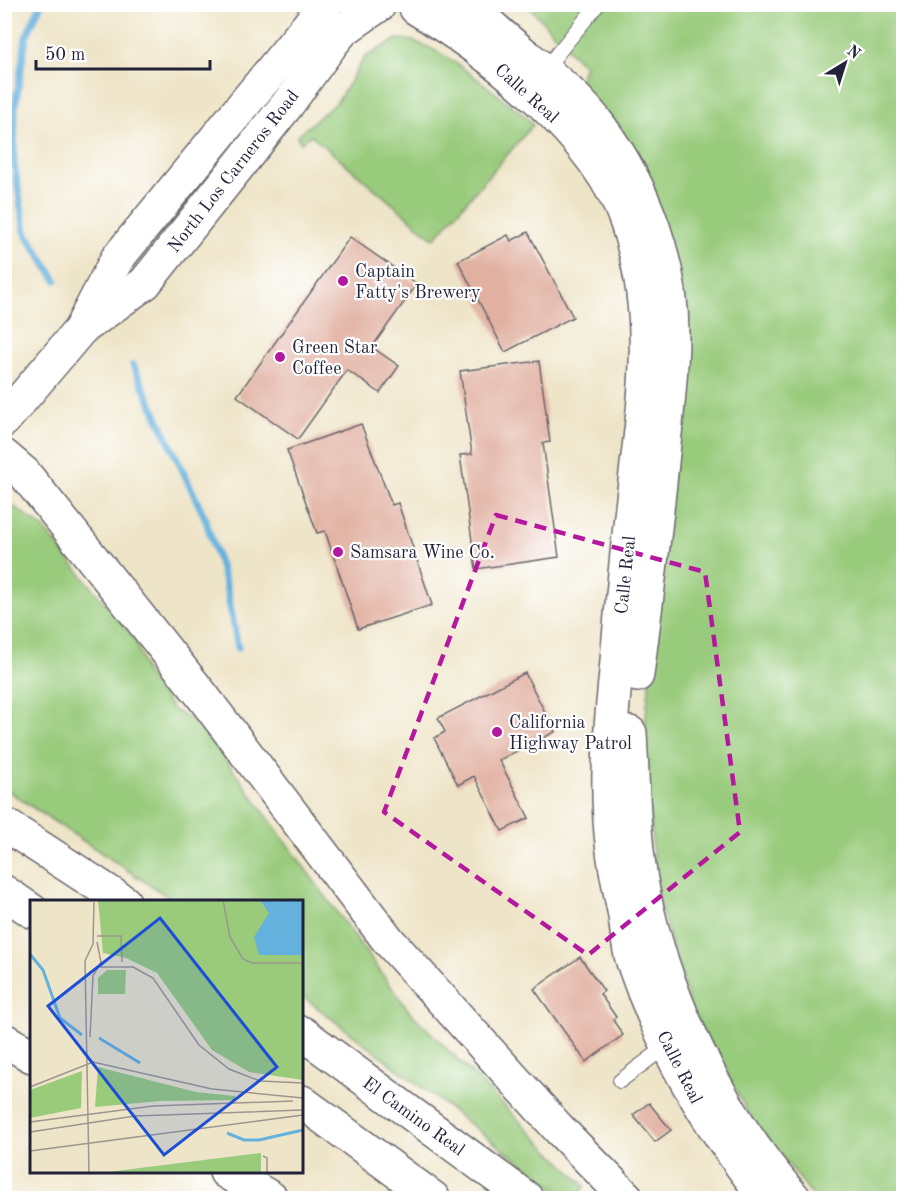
<svg xmlns="http://www.w3.org/2000/svg" width="908" height="1203" viewBox="0 0 908 1203" font-family="'Old Standard TT',serif">
<style>
.green{fill:#99cb7b;stroke:#5e765b;stroke-width:1.5}
.lines{fill:none;stroke-linecap:round;stroke-linejoin:round}
.stream{stroke:#64b1dd;stroke-width:7}
.building{fill:#e1b0a1}
.lane-casing{stroke:#69666c;stroke-width:16}
.secondary-casing{stroke:#69666c;stroke-width:36}
.highway-casing{stroke:#69666c;stroke-width:36}
.lane{stroke:#fff;stroke-width:14}
.secondary{stroke:#fff;stroke-width:33}
.highway{stroke:#fff;stroke-width:33}
.marked{fill:none;stroke:#b5179e;stroke-width:4.5;stroke-dasharray:12 8;stroke-linejoin:round}
.poi-dot{fill:#b5179e;stroke:#fff;stroke-width:2}
.labels{text-anchor:middle;stroke-width:4.5;stroke-linejoin:round;paint-order:stroke}
.street-label{font-size:18px;fill:#22223b;stroke:#fff}
.poi-label{font-size:18px;fill:#22223b;stroke:#fff;text-anchor:start}
.inset-river{fill:none;stroke:#64b1dd;stroke-width:3}
.inset-road{fill:none;stroke:#9c968f;stroke-width:1.5}
.view{fill:#1d4ed8;fill-opacity:0.15;stroke:#1d4ed8;stroke-width:3}
.inset-edge{fill:none;stroke:#22223b;stroke-width:3}
</style>
<rect width="100%" height="100%" fill="#fff"/>
<filter id="ink" filterUnits="userSpaceOnUse"><feTurbulence type="fractalNoise" baseFrequency=".0167" numOctaves="2"/><feDisplacementMap in="SourceGraphic" scale="12" xChannelSelector="R" yChannelSelector="G"/><feConvolveMatrix kernelMatrix="1 2 1 2 8 2 1 2 1" color-interpolation-filters="sRGB"/></filter>
<filter id="wash" filterUnits="userSpaceOnUse"><feTurbulence type="fractalNoise" baseFrequency=".008" numOctaves="4" result="noise"/><feDisplacementMap in="SourceGraphic" scale="24" xChannelSelector="R" yChannelSelector="G"/><feGaussianBlur stdDeviation="1.35" result="paint"/><feColorMatrix in="noise" values="0 0 0 0 0 0 0 0 0 0 0 0 0 0 0 0 0 1.4 0 .05"/><feComposite in="paint" operator="in"/></filter>
<g filter="url(#wash)">
<rect width="100%" height="100%" fill="#eee4c7"/>
<!-- green -->
<g class="green">
<path d="M527,5H903V1198H815L751,1118L691,1010L656,892L644,735L684,358L579,81L585,66C564,47 547,25 527,5Z"/>
<path d="M397,39C437,39 490,91 523,114L533,125L434,239L311,135L301,143L297,136L337,102L365,57Z"/>
<polygon points="4,499 44,529 136,641 145,672 173,710 192,720 204,730 409,1011 585,1186 576,1198 567,1198 302,996 302,902 174,901 5,789"/>
</g>
<g class="lines">
<!-- stream -->
<g class="stream">
<polyline points="41,4 26,37 15,107 14,163 25,232 56,280"/>
<polyline points="133,365 205,518 226,585 238,648"/>
</g>
</g>
<g id="blocks">
<!-- building -->
<g class="building">
<polygon points="528,232 573,317 505,352 458,261 508,235 511,241"/>
<polygon points="350,237 417,284 372,347 399,366 380,393 347,370 298,439 237,396"/>
<polygon points="539,361 550,442 543,443 559,557 476,569 460,455 472,454 460,371"/>
<polygon points="361,424 392,505 398,503 432,605 358,629 325,531 317,533 287,450"/>
<polygon points="525,673 555,732 499,760 529,818 502,831 474,776 458,785 434,738 445,732 438,718"/>
<polygon points="580,957 604,991 600,994 616,1017 613,1020 623,1035 586,1062 534,989"/>
<polygon points="649,1103 671,1130 655,1142 633,1115"/>
</g>
</g>
</g>
<g filter="url(#ink)">
<use href="#blocks" fill-opacity="0" stroke="#69666c" stroke-width="1.5"/>
<g class="lines">
<defs>
<g id="lane">
<polyline points="544,70 598,4"/>
<polyline points="620,1081 668,1045"/>
</g>
<g id="secondary">
<path d="M469,4C509,49 566,79 601,128C644,186 673,264 672,336C672,379 666,421 662,463C655,534 646,605 637,675"/>
<path d="M416,8C492,54 598,136 627,223C659,318 644,403 633,499C626,557 621,614 616,672C610,730 605,792 613,851C616,873 621,895 625,916C627,931 628,948 633,962C663,1051 709,1125 766,1198"/>
<polyline points="87,325 145,283 287,105 333,42 343,30 379,5"/>
<polyline points="4,420 80,330 117,259 326,4"/>
<path d="M630,733C633,785 633,840 643,891C666,1000 720,1115 794,1198"/>
</g>
<g id="highway">
<polyline points="4,456 24,473 201,694 388,940 559,1129 627,1198"/>
<polyline points="4,824 124,902"/>
<polyline points="4,892 32,911"/>
<polyline points="302,1033 526,1198"/>
<polyline points="4,1040 32,1056"/>
<polyline points="302,1102 433,1198"/>
<polyline points="226,1172 271,1198"/>
</g>
</defs>
<!-- lane casing -->
<use href="#lane" class="lane-casing"/>
<!-- secondary casing -->
<use href="#secondary" class="secondary-casing"/>
<!-- highway casing -->
<use href="#highway" class="highway-casing"/>
<!-- lane -->
<use href="#lane" class="lane"/>
<!-- secondary -->
<use href="#secondary" class="secondary"/>
<!-- highway -->
<use href="#highway" class="highway"/>
</g>
</g>
<!-- marked area -->
<path class="marked" d="M496,515L705,572L740,832L588,955L384,812Z"/>
<!-- markers -->
<g class="poi-dot">
<circle cx="343" cy="281" r="6"/>
<circle cx="280" cy="357" r="6"/>
<circle cx="338" cy="552" r="6"/>
<circle cx="497" cy="732" r="6"/>
</g>
<g class="labels">
<!-- street labels -->
<g class="street-label">
<text transform="translate(527 93) rotate(42)" y="6">Calle Real</text>
<text transform="translate(233 171) rotate(-52)" y="6">North Los Carneros Road</text>
<text transform="translate(625 575) rotate(-84)" y="6">Calle Real</text>
<text transform="translate(680 1067) rotate(63)" y="6">Calle Real</text>
<text transform="translate(414 1116) rotate(36)" y="6">El Camino Real</text>
</g>
<!-- poi labels -->
<g class="poi-label">
<text x="355" y="277">Captain<tspan x="355" dy="21">Fatty's Brewery</tspan></text>
<text x="292" y="353">Green Star<tspan x="292" dy="21">Coffee</tspan></text>
<text x="350" y="558">Samsara Wine Co.</text>
<text x="509" y="728">California<tspan x="509" dy="21">Highway Patrol</tspan></text>
</g>
</g>
<!-- overview -->
<g transform="translate(30 900)">
<rect width="273" height="273" fill="#eee4c7"/>
<path d="M68,0H273V180L219,172L182,150L127,73L96,58L73,53ZM77,70H96L95,94H68V78ZM68,167L166,192L205,196V200L130,201L65,207ZM52,171L51,208L0,218V190ZM231,253V273H70Z" fill="#99cb7b"/>
<path d="M230,0H273V55H229L224,37L239,13Z" fill="#64b1dd"/>
<path class="inset-river" d="M0,54L13,70L30,118L52,135M69,138L110,163M197,233L214,240H229L273,230"/>
<path class="inset-road" d="M193,0L200,37L213,59L222,63H273M67,36H91L92,62M70,67H103L123,78L169,145L199,169L230,181L273,183M60,137L63,76L71,62L67,42M0,187L63,162L182,189L273,198M0,222L123,206L263,201M0,232L105,216L273,210M0,251L273,215M233,256L237,258V273M59,273L55,61L63,44L64,2"/>
<path class="view" d="M130,18L247,167L134,255L18,106Z"/>
<rect width="273" height="273" class="inset-edge"/>
</g>
<!-- margin -->
<rect width="908" height="1203" fill="none" stroke="#fff" stroke-width="24"/>
<!-- north arrow -->
<g transform="translate(845 63) rotate(38)" stroke="#ffffff" stroke-width="4.5" paint-order="stroke">
<path d="M0-4.5L10 22L0 15L-10 22Z" fill="#22223b"/>
<text y="-9" font-size="16" font-weight="bold" text-anchor="middle" fill="#22223b">N</text>
</g>
<!-- scale -->
<path d="M36 60v9h174v-9" fill="none" stroke="#22223b" stroke-width="3"/>
<text x="45" y="60" font-size="18" fill="#22223b" stroke="#ffffff" stroke-width="4.5" paint-order="stroke">50 m</text>
</svg>
